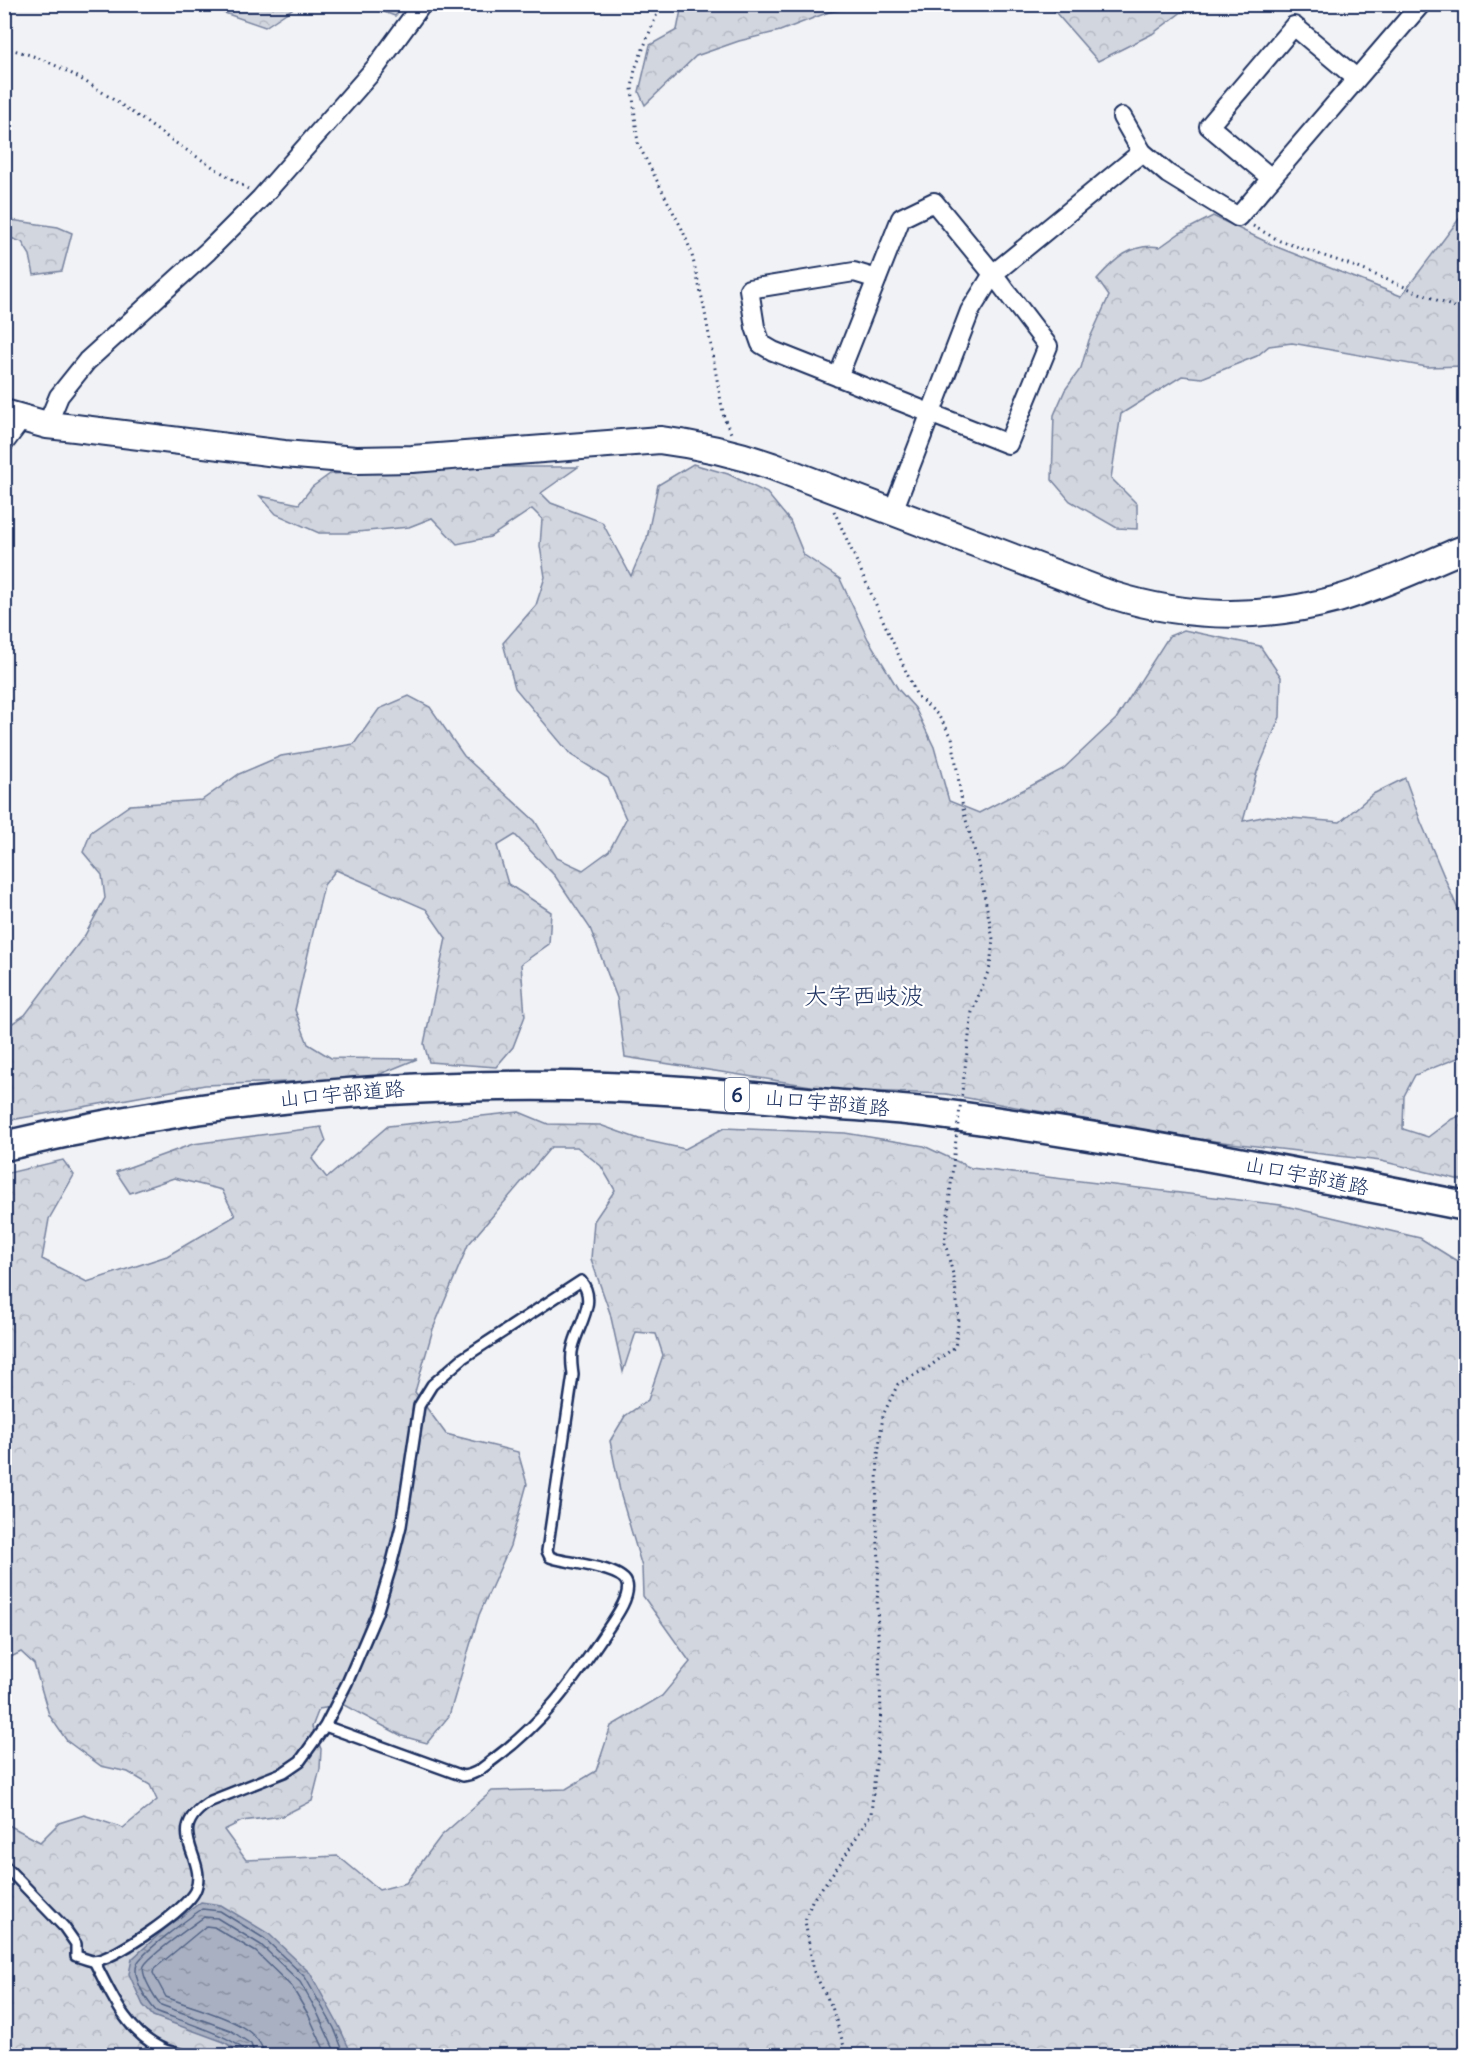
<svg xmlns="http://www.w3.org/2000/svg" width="1470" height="2060" viewBox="0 0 1470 2060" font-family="Delius,'Klee One',sans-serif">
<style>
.forest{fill:url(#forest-crowns);stroke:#76829e;stroke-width:1.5;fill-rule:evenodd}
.water{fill:url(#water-ripples);stroke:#707c9a;stroke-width:1.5}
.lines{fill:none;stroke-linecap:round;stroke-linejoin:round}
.shore{stroke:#536386;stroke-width:1.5}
.lane-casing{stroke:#1b2f5e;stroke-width:14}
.street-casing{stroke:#1b2f5e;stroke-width:22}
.secondary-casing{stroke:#1b2f5e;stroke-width:30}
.primary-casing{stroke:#1b2f5e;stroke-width:33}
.path{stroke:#1b2f5e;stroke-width:3;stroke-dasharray:1.5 4.5;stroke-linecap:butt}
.lane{stroke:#fff;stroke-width:9}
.street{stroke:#fff;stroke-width:18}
.secondary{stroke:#fff;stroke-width:26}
.primary{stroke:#fff;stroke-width:28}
.path-bridge{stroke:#1b2f5e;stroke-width:3;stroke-dasharray:1.5 4.5;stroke-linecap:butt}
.labels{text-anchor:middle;stroke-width:4.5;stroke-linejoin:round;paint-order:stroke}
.shield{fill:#fff;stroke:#5f6d8e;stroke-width:1.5}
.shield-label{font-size:20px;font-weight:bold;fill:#1b2f5e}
.street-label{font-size:21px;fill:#1b2f5e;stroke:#fff}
.quarter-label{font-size:24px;fill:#1b2f5e;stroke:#fff}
</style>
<defs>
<pattern id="forest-crowns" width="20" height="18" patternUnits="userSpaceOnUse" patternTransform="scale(1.5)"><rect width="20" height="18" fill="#d2d6df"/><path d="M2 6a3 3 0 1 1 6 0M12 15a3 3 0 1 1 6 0" fill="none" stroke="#b4b8c2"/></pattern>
<pattern id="water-ripples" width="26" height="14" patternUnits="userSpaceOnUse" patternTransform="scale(1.5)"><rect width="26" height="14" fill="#a8b0c2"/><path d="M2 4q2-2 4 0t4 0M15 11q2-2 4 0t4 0" fill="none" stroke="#8890a1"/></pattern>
</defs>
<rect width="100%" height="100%" fill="#f1f2f5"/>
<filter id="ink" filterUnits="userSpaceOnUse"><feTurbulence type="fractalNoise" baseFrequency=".0167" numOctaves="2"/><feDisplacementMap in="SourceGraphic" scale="12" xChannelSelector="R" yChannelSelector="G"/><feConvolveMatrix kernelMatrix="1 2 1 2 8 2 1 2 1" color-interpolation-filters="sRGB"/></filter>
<g filter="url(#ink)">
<!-- forest -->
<g class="forest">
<polygon points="207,5 298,5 265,27 210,8"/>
<polygon points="366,5 405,5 395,16"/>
<polygon points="682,5 682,4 869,5 829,12 780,31 739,41 696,56 645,105 639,92 650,45 677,30"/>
<polygon points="1049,5 1191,5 1152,34 1098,61"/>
<path d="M1465,211V366L1427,367L1292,343L1269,346L1257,356L1202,378L1182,376L1121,414L1111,478L1137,504V529L1117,528L1070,501L1052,480L1054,415L1065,390L1081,368L1089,340L1109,296L1097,279C1114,260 1132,242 1160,247L1180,233L1213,216L1277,247L1401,296Z"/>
<polygon points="4,219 58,227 72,233 62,271 34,275 30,255 22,242 5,236"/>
<polygon points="693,464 728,474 767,493 790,521 804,555 840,579 868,639 898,689 915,708 934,747 949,801 979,813 1063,769 1116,719 1169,636 1184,630 1260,646 1281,677 1280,717 1257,772 1243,821 1267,816 1340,822 1373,794 1405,778 1421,822 1465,926 1465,1055 1415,1075 1404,1096 1403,1129 1428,1137 1452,1119 1465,1114 1465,1181 1381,1161 1172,1136 946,1094 837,1090 625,1057 617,998 590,928 555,876 515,835 497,846 508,884 551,912 549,944 521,964 525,1016 513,1047 496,1067 429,1062 424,1044 446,938 426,909 336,870 324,885 295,1010 308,1044 331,1058 417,1059 368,1079 205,1085 5,1121 5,1028 25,1015 85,935 105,898 102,875 83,852 91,832 130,805 202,800 239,774 281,756 354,744 379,709 409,696 430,707 464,756 535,821 557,858 583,870 609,851 626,819 608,778 571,755 515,688 503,643 536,605 545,577 540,546 542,519 532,509 490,537 457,544 432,518 409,527 347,533 319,533 276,514 260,496 299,504 312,487 330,474 476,467 578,467 541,493 551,503 602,522 631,576 647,538 658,485"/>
<path d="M519,1112L548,1124L600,1125L639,1139L685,1149L724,1128L845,1133L924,1146L971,1168L1281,1205L1420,1238L1465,1266V2055H5V1823L40,1842L59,1823L84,1815L123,1828L157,1800L150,1785L128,1772L101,1766L67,1741L49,1715L34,1664L21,1652L5,1660L4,1174L63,1160L74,1175L49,1219L42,1259L87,1282L167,1256L235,1216L222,1190L174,1178L130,1193L116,1172L193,1144L321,1127L326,1141L312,1159L327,1178L388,1126ZM551,1147H577L601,1166L615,1190L594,1221L591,1259L610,1313L623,1372L636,1332L656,1334L663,1355L648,1400L625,1416L610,1441L621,1496L642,1567L643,1596L690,1662L662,1696L611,1726L596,1771L566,1789L492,1791L441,1836L406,1883L379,1890L338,1856L246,1860L224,1830L242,1821L282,1816L312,1801L320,1769L321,1749L312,1727L319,1709L344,1705L402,1736L427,1743L449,1716L479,1615L510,1546L527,1484L518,1452L446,1434L415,1392L433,1329L468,1245Z"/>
</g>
<!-- water -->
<polygon class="water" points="201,1902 221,1905 269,1934 310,1973 339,2026 352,2055 245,2055 224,2042 153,2016 143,2005 129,1974 132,1959 165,1929"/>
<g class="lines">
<!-- shore -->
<g class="shore">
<path d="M247,2056C245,2039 174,2019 156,2011C147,2001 132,1979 137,1964C141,1953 190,1917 202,1909L220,1911L265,1939L305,1977L334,2028L345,2056"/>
<path d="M255,2056L251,2044L230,2030L161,2005C155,1998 140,1974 144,1966C149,1956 193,1925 204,1917L217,1918L261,1945L300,1982L316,2010L337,2056"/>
<path d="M264,2056C262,2021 193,2009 166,1997L153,1973L154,1969L206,1926L214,1927L256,1952L292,1987L308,2014L327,2056"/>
</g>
<defs>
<g id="lane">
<path d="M4,1865L64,1927L76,1944V1956C81,1957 89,1961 94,1961C115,1959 186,1910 195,1891C210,1858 160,1831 211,1801L284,1772L300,1761L325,1726L347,1683L377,1613L390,1570L401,1526L419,1406L432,1385L463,1358L581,1281C598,1301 578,1325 573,1347C570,1357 572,1366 573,1375L547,1551L550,1557L556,1559C571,1563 623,1568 627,1584C631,1598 612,1622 605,1633C571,1684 544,1722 494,1759C483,1767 476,1775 463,1776L325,1726"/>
<path d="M94,1961C111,1993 125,2030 159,2047C167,2052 178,2053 187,2056"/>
</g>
<g id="street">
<polyline points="1122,117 1142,152 1168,174 1238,217 1421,4"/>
<polyline points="1271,178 1209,126 1294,26 1356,78"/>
<polyline points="838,377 901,218 934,202 993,274 1048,346 1008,444 773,351 761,344 755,327 749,289 854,272 877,279"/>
<polyline points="47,425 59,396 87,361 208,251 261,198 376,67 422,4"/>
<polyline points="4,443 22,419"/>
<polyline points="893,511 970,311 993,274 1142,152"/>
</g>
<path id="secondary" d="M4,413L47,425L75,428L284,454L356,460L412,459L660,440C699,445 735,453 772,466L1112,595C1188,619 1261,620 1338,599C1382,586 1424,565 1466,548"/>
<path id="primary" d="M4,1146C190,1103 380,1083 571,1086C650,1087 728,1094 807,1102C849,1106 891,1108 933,1113C1111,1136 1289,1171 1466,1206"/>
</defs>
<!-- lane casing -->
<use href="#lane" class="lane-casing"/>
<!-- street casing -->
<use href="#street" class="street-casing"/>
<!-- secondary casing -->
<use href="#secondary" class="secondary-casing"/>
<!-- primary casing -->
<use href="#primary" class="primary-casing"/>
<!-- path -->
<g class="path">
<polyline points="661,4 635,69 632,88 638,144 682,229 691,251 703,302 724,418 731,433"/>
<path d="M4,48C56,58 101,91 143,120C177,145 213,167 248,189"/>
<polyline points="1253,226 1280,241 1351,265 1466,312"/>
<polyline points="834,511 917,696 938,715 952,737 963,809 978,863 993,939 990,967 972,1012 963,1084"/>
<polyline points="847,2056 832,2007 814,1972 805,1921 812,1901 841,1862 871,1814 881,1712 877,1605 879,1561 876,1511 878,1455 883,1415 898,1384 929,1367 955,1347 959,1318 954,1278 945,1243 954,1155"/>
</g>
<!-- lane -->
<use href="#lane" class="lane"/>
<!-- street -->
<use href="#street" class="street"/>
<!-- secondary -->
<use href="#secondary" class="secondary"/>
<!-- primary -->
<use href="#primary" class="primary"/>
<!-- path-bridge -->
<polyline class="path-bridge" points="954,1155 963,1084"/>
</g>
</g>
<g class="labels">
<!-- shield labels -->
<rect class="shield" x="725" y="1078" width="24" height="34" rx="4.5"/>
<g class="shield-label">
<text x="737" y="1102">6</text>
</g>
<!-- street labels -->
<g class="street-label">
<text transform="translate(342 1094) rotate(-5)" y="7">山口宇部道路</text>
<text transform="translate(827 1103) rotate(5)" y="7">山口宇部道路</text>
<text transform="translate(1307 1176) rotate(11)" y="7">山口宇部道路</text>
</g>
<!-- quarter labels -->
<g class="quarter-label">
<text x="864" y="1004">大字西岐波</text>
</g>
</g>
<!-- margin -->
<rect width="1470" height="2060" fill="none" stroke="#fff" stroke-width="24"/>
<rect x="12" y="12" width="1446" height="2036" fill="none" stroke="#1b2f5e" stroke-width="2" filter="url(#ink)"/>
</svg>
